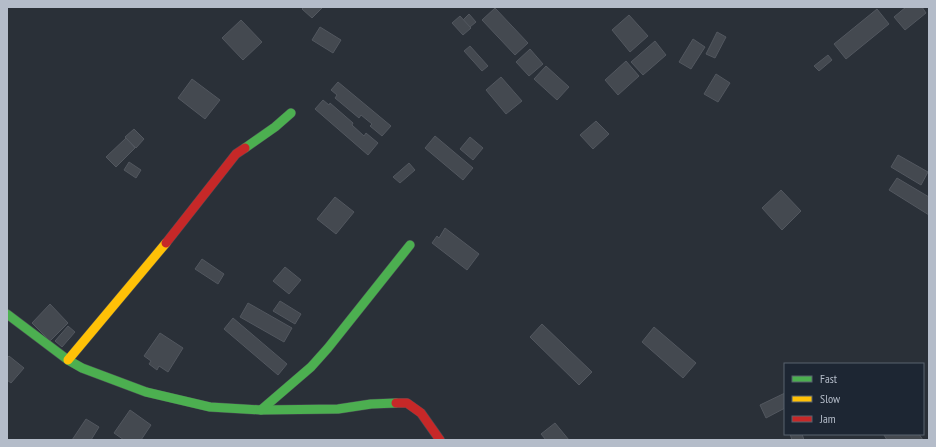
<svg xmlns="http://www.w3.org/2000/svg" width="936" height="447" viewBox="0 0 936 447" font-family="'PT Sans Narrow',sans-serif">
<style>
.building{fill:#444950;stroke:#52575f}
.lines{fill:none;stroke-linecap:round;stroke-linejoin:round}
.fast-casing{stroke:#484c53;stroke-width:10}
.slow-casing{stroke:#484c53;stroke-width:10}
.jam-casing{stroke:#484c53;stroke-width:10}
.fast{stroke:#4caf50;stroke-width:9}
.slow{stroke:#ffc107;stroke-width:9}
.jam{stroke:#c62828;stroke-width:9}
</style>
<rect width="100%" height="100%" fill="#2a3038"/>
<!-- building -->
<g class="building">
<polygon points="304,7 323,7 312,18 302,9"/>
<polygon points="906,7 922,7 926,13 905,30 894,17"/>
<polygon points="495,8 528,43 515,55 482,20"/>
<polygon points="877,9 889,24 846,59 834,44"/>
<polygon points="469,14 476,22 470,27 463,20"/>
<polygon points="629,15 648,36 630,52 612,30"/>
<polygon points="460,16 471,28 463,35 452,23"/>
<polygon points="241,20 262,42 243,60 222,38"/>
<polygon points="320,27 341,40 333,53 312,40"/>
<polygon points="717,32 726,37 715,58 706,54"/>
<polygon points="693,39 705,47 691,69 679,62"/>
<polygon points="655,41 666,55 643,75 631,62"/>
<polygon points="470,46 488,66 482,71 464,51"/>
<polygon points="530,49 543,64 529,76 516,62"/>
<polygon points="828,55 832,60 819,71 814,66"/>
<polygon points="626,61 639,76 618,95 605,80"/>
<polygon points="546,66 569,87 557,100 534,79"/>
<polygon points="716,74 730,83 718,102 704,94"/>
<polygon points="501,77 522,101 506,114 486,90"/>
<polygon points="192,79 220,100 205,119 178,98"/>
<polygon points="338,82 391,126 382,136 370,126 372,124 361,115 359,118 335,98 337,95 331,90"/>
<polygon points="323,100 329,105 330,103 353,123 352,125 364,136 366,133 378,143 368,155 315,109"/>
<polygon points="596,121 609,134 593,149 580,135"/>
<polygon points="134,129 144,139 136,148 125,137"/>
<polygon points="435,136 473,168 463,180 425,148"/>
<polygon points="470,137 483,148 473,160 460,149"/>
<polygon points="126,138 135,148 116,167 106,157"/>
<polygon points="898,155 928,172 921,185 891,167"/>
<polygon points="129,162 141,170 136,178 124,170"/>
<polygon points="409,163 415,170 400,183 393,177"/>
<polygon points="897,178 929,197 929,215 889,190"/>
<polygon points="781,190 801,211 782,230 762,208"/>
<polygon points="335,197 354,212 336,234 317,219"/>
<polygon points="445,228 479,254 467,270 432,243 437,236 439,238"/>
<polygon points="202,259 224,274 218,284 195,269"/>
<polygon points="285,267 301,280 289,294 273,281"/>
<polygon points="280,301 301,314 295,324 273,311"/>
<polygon points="248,303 292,328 284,342 240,317"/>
<polygon points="50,304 68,323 50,341 32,323"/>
<polygon points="233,318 287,364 278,375 224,329"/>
<polygon points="542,324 592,372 579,385 530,337"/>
<polygon points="68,326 75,332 62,347 55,341"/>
<polygon points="654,327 696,363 683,378 642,342"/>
<polygon points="160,333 183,348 168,372 159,366 157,370 149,364 151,361 144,356"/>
<polygon points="9,356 24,368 11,383 7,380 7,358"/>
<polygon points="785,393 785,408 766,418 760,405"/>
<polygon points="130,410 151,425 141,440 124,440 114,433"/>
<polygon points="86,419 99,427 91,440 72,440"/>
<polygon points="555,423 569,440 546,440 541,434"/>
<polygon points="790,434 802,434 804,440 792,440"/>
<polygon points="885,434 919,434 923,440 887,440 884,435"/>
</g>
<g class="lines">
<defs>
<g id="fast">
<polyline points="245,148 275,127 291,113"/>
<polyline points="7,314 68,360 82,368 146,392 210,407 261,410 338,409 371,404 396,403"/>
<polyline points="261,410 311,367 328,348 410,245"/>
</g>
<polyline id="slow" points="68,360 166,243"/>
<g id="jam">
<polyline points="166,243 236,154 245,148"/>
<polyline points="396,403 407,403 421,413 440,440"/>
</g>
</defs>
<!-- fast casing -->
<use href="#fast" class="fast-casing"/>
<!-- slow casing -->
<use href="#slow" class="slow-casing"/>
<!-- jam casing -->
<use href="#jam" class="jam-casing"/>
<!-- fast -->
<use href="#fast" class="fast"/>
<!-- slow -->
<use href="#slow" class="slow"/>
<!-- jam -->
<use href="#jam" class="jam"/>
</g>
<!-- border -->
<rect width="936" height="447" fill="none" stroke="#b4bcc9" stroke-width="16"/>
<!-- legend -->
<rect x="784" y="363" width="140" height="72" fill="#1d2633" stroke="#59626f"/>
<rect x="792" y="376" width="20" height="6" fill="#4caf50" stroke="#59626f"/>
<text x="820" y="383" font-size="12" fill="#b4bcc9">Fast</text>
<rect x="792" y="396" width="20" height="6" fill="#ffc107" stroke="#59626f"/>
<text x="820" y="403" font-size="12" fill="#b4bcc9">Slow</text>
<rect x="792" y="416" width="20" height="6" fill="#c62828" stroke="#59626f"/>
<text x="820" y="423" font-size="12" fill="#b4bcc9">Jam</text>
</svg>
